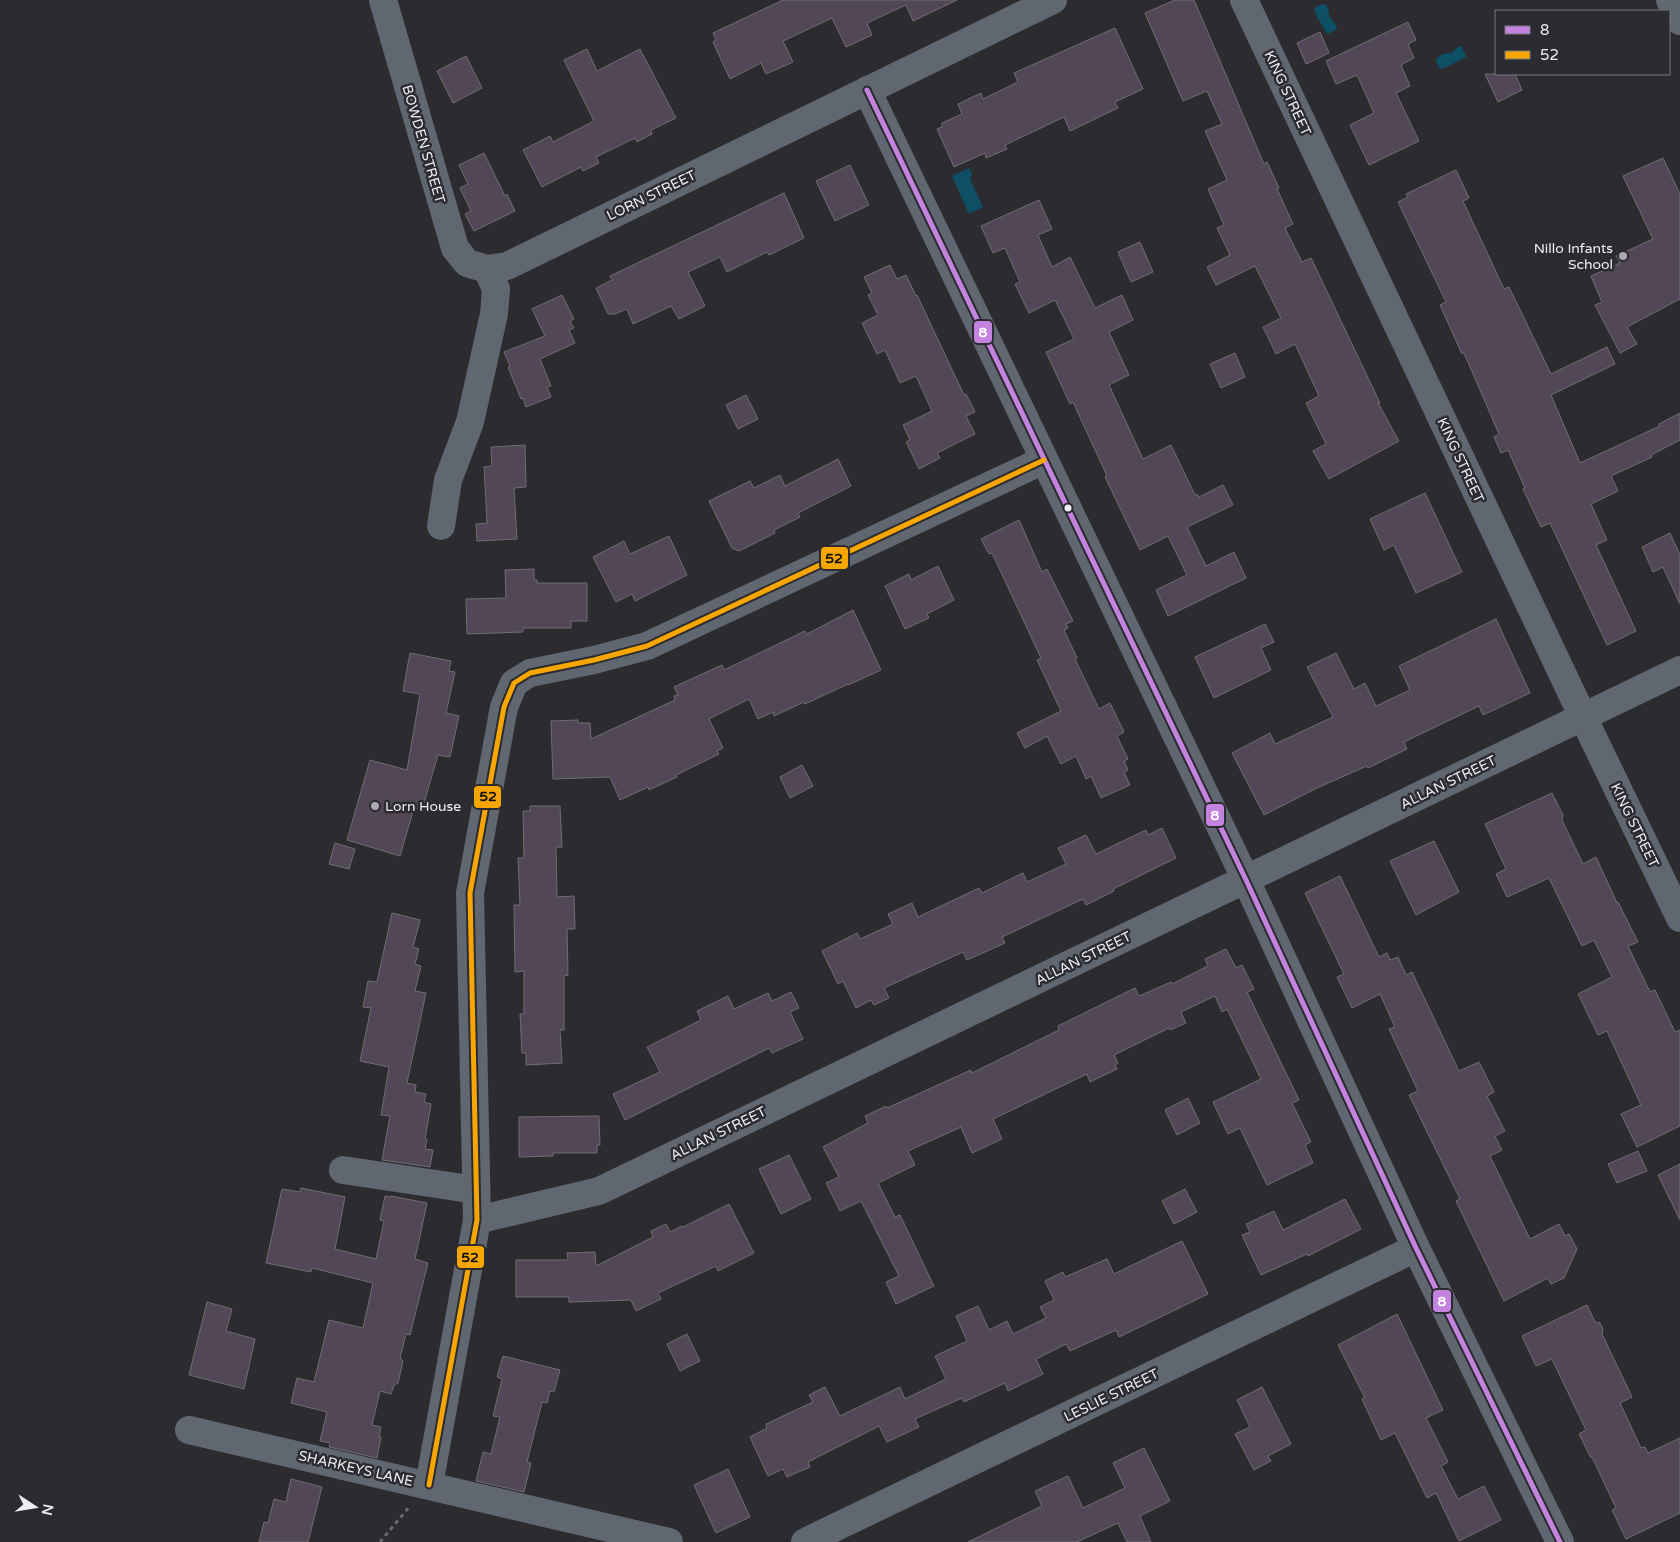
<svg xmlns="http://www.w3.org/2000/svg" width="1680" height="1542" viewBox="0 0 1680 1542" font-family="'Varela Round',sans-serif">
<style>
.water{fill:#0d4f64}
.building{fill:#514756;stroke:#6f6e71}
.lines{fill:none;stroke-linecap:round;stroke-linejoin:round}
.path{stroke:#676a71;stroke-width:3;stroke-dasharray:4 4;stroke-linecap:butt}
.minor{stroke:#616770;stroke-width:28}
.major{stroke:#626871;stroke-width:28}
.bus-1-casing{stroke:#2b2b31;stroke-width:9}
.bus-2-casing{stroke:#2b2b31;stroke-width:9}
.bus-1{stroke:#c483df;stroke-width:5}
.bus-2{stroke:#f7a600;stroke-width:5}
.poi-dot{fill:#aaaaae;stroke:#2b2b31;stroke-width:2}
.bus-dot{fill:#eeeef2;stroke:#2b2b31;stroke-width:2}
.labels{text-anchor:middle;stroke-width:5;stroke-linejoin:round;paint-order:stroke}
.street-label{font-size:14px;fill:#eeeef2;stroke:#2b2b31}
.poi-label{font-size:14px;fill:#eeeef2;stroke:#2b2b31;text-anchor:end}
.line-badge{stroke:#2b2b31;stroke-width:2}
.badge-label{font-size:14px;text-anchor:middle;font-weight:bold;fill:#fff}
.pale-badge-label{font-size:14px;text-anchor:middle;font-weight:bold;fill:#111}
</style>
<rect width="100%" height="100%" fill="#2c2c30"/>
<!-- water -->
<g class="water">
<polygon points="1322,4 1326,5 1329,11 1329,16 1337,27 1336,30 1327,34 1317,17 1314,8"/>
<polygon points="1459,46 1462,47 1466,57 1449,66 1440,69 1436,61 1438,57 1443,54 1451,53"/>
<polygon points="969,168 972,174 970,179 983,207 969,214 952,176"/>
</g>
<!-- building -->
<g class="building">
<polygon points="783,0 957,0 913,21 906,5 867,23 872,35 846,47 832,18 783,41 793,62 766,74 761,63 730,79 713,42 716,40 713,33"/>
<polygon points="1175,0 1194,0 1264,164 1267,162 1279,188 1277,189 1293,224 1285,228 1302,262 1311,258 1380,403 1378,403 1399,441 1329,479 1313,451 1326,444 1306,403 1319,396 1295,344 1276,354 1263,327 1281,318 1255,266 1216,285 1207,267 1230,255 1217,228 1224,225 1208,189 1227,180 1205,131 1222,124 1207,91 1183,101 1145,13"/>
<polygon points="1408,22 1416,40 1408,44 1414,58 1401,65 1410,86 1396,93 1419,141 1369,165 1350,125 1374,113 1357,75 1336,84 1326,61"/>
<polygon points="1115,28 1143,89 1115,102 1118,108 1070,131 1064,117 1005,145 1007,149 986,158 985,153 954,167 937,129 942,127 942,123 962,114 958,104 981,93 983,99 1018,82 1014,73"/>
<polygon points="1320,32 1329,53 1306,64 1297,43"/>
<polygon points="587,49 597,71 640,49 676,118 651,130 652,134 637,142 635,138 596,157 599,163 583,171 581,167 542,187 523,150 550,136 553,142 594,121 564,60"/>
<polygon points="466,56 482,88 453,103 437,71"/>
<polygon points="1485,74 1515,74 1522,90 1498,102"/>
<polygon points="484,153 505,196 507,194 515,211 474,231 465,214 471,211 460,188 468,184 459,165"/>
<polygon points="1663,158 1680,194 1680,299 1627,327 1637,344 1620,353 1595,305 1602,302 1591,276 1620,263 1616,256 1653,239 1623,176"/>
<polygon points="850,165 869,205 835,221 816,181"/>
<polygon points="1456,170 1469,198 1463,201 1504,289 1509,287 1551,374 1607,347 1615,364 1551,395 1580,463 1660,426 1659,424 1680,413 1680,440 1651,455 1652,457 1611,476 1618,491 1591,504 1607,540 1596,545 1636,631 1607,645 1550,523 1541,527 1523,489 1525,488 1508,450 1501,453 1494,437 1499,434 1464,353 1462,354 1440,305 1446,302 1398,202 1408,197 1406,194"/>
<polygon points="784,193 804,238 769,255 767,252 727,272 720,257 688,272 705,306 679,319 671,306 633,324 627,309 615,314 608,314 596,288 612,280 610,276"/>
<polygon points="1039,200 1052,229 1038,235 1052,267 1070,257 1095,308 1122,295 1133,320 1109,332 1129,375 1109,385 1143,459 1171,445 1195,495 1197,494 1199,497 1223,485 1233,505 1187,527 1206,566 1234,552 1246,578 1168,616 1156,590 1187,575 1168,536 1140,550 1105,477 1107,476 1073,402 1070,404 1046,352 1074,339 1055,300 1029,313 1015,284 1020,282 1005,248 993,253 981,226"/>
<polygon points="1140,242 1153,272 1131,282 1118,252"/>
<polygon points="890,265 897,279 906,275 916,296 917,295 964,395 966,394 975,412 966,416 975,434 937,453 940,458 919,469 906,442 910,440 903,425 932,411 916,376 900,383 885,350 877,354 862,323 878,315 868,295 872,293 864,277"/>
<polygon points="562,295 574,319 570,321 574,328 569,330 575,343 540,359 551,386 547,387 551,397 526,407 523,398 521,399 508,367 510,366 504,352 545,336 532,309"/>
<polygon points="1235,353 1245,377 1221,388 1210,364"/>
<polygon points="746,395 758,419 738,429 726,405"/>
<polygon points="525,445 526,487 514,488 517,539 477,541 476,524 487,523 484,467 492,466 491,447"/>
<polygon points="838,459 851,486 798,513 800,517 774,530 775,533 739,551 732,548 709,501 750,481 754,488 780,475 785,486"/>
<polygon points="1425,493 1462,572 1416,593 1394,545 1384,550 1370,519"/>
<polygon points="1019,520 1042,572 1047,569 1073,621 1066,624 1068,628 1064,630 1077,658 1075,659 1099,709 1110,703 1124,732 1117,736 1128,759 1124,761 1128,770 1124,772 1130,785 1101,798 1091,776 1086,779 1076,756 1061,764 1047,736 1025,748 1017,733 1061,711 1037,660 1041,658 992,553 989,554 981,539"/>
<polygon points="1670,533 1680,555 1680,604 1663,567 1653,572 1642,547"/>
<polygon points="669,536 687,575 635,601 632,594 616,602 593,557 624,541 630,554"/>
<polygon points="938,566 954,600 927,614 929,618 905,629 885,586 909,574 911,580"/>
<polygon points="534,569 534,580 537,580 537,583 587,583 587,621 571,621 571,628 523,628 523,632 467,634 466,599 506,598 505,570"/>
<polygon points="853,610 881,670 848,685 848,684 805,704 804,702 774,716 773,712 758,719 749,699 709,719 723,748 717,751 719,754 676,775 677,777 649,790 648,787 620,800 610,777 553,779 551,721 578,720 578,723 590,723 591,739 675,700 674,696 678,695 674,687 722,665 724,670 805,631 807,634"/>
<polygon points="1496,619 1530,693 1483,715 1479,706 1404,742 1407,749 1368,768 1367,766 1317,788 1264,815 1232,753 1270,733 1275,744 1333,717 1307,667 1336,653 1354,689 1365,683 1376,706 1410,690 1399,666"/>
<polygon points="1265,624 1274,642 1261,648 1271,670 1214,698 1195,657"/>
<polygon points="410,653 451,661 449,671 455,672 446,713 459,716 450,757 438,755 422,810 414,808 400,856 347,840 370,760 407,770 420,694 403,691"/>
<polygon points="802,765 813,786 790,798 780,777"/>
<polygon points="1552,793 1563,815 1562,820 1583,864 1596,857 1617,903 1618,902 1638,942 1628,946 1650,992 1655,990 1675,1032 1680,1030 1680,1126 1637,1147 1621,1114 1641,1105 1607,1031 1598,1035 1578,994 1612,977 1594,940 1582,946 1549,878 1507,897 1496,874 1506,869 1485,824"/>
<polygon points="530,806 560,806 562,847 556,847 557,897 574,896 575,929 567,929 568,975 564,976 564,1030 560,1030 562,1063 526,1065 526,1053 522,1053 520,1014 524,1014 524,971 515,972 514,905 520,905 518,858 524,858 523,811 530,811"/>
<polygon points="1162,828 1176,858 1113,889 1114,891 1086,905 1083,899 1002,937 1005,943 967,960 963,952 884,988 889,998 874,1005 871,1000 856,1008 843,981 838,984 822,951 857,933 860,939 893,924 888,914 912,903 918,917 979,888 982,893 1023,873 1027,882 1066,864 1058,848 1086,835 1096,854 1146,830 1148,835"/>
<polygon points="1434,841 1459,892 1416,915 1390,861"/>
<polygon points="335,843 355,849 349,869 329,864"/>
<polygon points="1340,876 1379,957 1387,953 1390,960 1398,957 1406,975 1412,972 1459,1071 1479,1062 1494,1092 1487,1096 1505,1131 1495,1136 1502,1150 1490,1156 1530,1239 1559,1224 1565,1236 1569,1234 1577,1249 1564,1278 1551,1284 1548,1278 1504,1301 1456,1201 1460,1199 1409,1095 1418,1091 1389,1029 1395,1027 1380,994 1352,1008 1337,977 1344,974 1305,893"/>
<polygon points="392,913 420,920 413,947 419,949 415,964 421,966 415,991 426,993 407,1083 416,1085 415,1092 426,1094 424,1102 431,1104 425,1139 427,1140 425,1149 433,1150 430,1167 382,1160 390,1116 381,1115 389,1067 360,1061 371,1008 363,1007 368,981 377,982"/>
<polygon points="1226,949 1236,968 1242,965 1254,989 1247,992 1299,1100 1292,1103 1311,1142 1305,1145 1313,1163 1267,1185 1240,1128 1228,1134 1213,1102 1261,1079 1227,1009 1222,1012 1215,996 1181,1012 1186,1023 1170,1030 1169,1028 1114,1055 1118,1063 1115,1065 1117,1069 1090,1082 1087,1074 993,1119 1002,1139 972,1153 961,1127 908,1151 915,1165 878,1183 895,1217 900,1215 934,1286 896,1304 886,1282 899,1276 861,1201 840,1211 826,1183 839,1177 823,1147 868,1123 865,1116 886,1106 887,1108 971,1070 972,1073 1059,1030 1058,1026 1135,988 1139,996 1171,982 1172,984 1208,966 1205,959"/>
<polygon points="791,992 799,1008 790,1012 803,1039 772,1053 769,1048 625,1120 613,1094 660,1072 647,1047 701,1020 697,1011 728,996 734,1009 768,993 772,1001"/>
<polygon points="1188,1098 1200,1123 1177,1135 1165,1110"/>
<polygon points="599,1116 600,1145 597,1145 597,1153 553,1153 553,1156 519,1157 519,1117"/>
<polygon points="1638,1151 1647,1171 1617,1183 1608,1164"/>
<polygon points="789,1155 811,1199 781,1214 759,1169"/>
<polygon points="1680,1164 1680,1220 1658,1175"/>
<polygon points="301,1188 345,1197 335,1249 376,1259 384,1221 380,1220 385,1196 391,1197 391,1196 427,1203 415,1259 428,1263 410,1335 406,1334 400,1358 403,1361 398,1383 394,1385 391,1394 380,1391 372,1425 381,1427 379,1437 381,1437 377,1458 329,1447 330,1443 320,1441 327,1412 291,1403 297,1378 314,1382 329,1320 363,1328 373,1283 312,1268 311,1272 266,1263 282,1189 300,1192"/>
<polygon points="1185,1189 1197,1212 1174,1224 1162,1201"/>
<polygon points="1345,1199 1361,1229 1308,1256 1307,1254 1261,1275 1242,1235 1250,1232 1246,1224 1274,1211 1283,1230"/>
<polygon points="729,1204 754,1253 718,1271 716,1266 658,1293 661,1299 636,1311 631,1300 569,1302 569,1297 516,1297 516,1260 568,1260 567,1253 595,1252 596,1266 653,1237 651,1231 666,1224 670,1232 682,1226 683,1227"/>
<polygon points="1182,1241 1208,1294 1119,1337 1116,1330 1070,1351 1066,1344 1036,1359 1043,1374 1008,1391 1005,1383 964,1402 962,1398 915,1419 919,1427 887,1442 879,1426 808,1462 810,1467 787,1477 783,1469 768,1476 750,1437 767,1428 766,1424 813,1402 809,1395 825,1387 840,1416 900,1387 905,1399 946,1379 935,1356 967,1341 956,1316 978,1306 989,1330 1007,1321 1013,1334 1046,1318 1040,1307 1054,1300 1045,1281 1063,1272 1065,1277 1107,1259 1114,1274"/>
<polygon points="207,1302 232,1309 226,1331 255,1339 244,1389 189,1375"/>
<polygon points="1587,1305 1595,1322 1600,1323 1603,1329 1602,1334 1632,1397 1620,1403 1641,1448 1645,1447 1648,1453 1680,1438 1680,1513 1626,1539 1612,1510 1616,1508 1592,1457 1591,1458 1579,1434 1586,1430 1552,1359 1536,1366 1522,1336"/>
<polygon points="1397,1314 1443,1410 1426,1418 1448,1462 1441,1466 1458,1499 1484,1486 1501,1520 1459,1541 1436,1493 1427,1498 1395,1433 1381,1440 1362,1399 1365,1398 1338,1345"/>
<polygon points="687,1334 700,1361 680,1371 667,1344"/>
<polygon points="503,1356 560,1370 554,1392 550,1391 547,1403 542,1402 527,1462 531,1463 524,1492 476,1481 483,1452 491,1454 500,1417 493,1416 502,1379 497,1377"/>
<polygon points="1262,1387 1291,1444 1268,1456 1271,1461 1254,1470 1235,1434 1250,1427 1237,1400"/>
<polygon points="1144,1448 1170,1501 1140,1516 1151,1542 1127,1542 1118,1523 1077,1542 968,1542 1042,1506 1035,1491 1068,1476 1083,1508 1125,1488 1113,1463"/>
<polygon points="728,1469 750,1517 716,1533 694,1485"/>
<polygon points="291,1479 322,1487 308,1542 259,1542 264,1522 268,1523 274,1499 286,1502"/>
</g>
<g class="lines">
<!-- path -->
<polyline class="path" points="380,1542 410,1506"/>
<!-- minor -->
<g class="minor">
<polyline points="383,0 455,248 467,263 487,269 507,266 1053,0"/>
<polyline points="1244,0 1571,692 1680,918"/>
<polyline points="867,90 1246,880 1416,1248 1560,1542"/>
<polyline points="441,526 448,480 470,422 494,314 496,289 487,269"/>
<polyline points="343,1170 476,1190"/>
<polyline points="477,1220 599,1191 1680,670"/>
<polyline points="189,1430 669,1542"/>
<polyline points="429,1485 477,1220 470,893 504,707 514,683 530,673 594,660 647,646 1044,460"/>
<polyline points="805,1542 1416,1248"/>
</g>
<!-- major -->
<polyline class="major" points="1670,0 1680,21"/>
<defs>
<polyline id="bus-1" points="867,90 1246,880 1416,1248 1560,1542"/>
<polyline id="bus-2" points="429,1485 477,1220 470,893 504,707 514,683 530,673 594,660 647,646 1044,460"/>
</defs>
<!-- bus-1 casing -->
<use href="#bus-1" class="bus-1-casing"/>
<!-- bus-2 casing -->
<use href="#bus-2" class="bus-2-casing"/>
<!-- bus-1 -->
<use href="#bus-1" class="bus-1"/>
<!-- bus-2 -->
<use href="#bus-2" class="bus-2"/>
</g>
<!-- markers -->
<g class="poi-dot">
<circle cx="1623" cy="256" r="5"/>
<circle cx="375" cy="806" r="5"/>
</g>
<circle class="bus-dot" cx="1068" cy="508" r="4.5"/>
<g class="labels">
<!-- street labels -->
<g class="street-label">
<text transform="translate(1288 93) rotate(65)" y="5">KING STREET</text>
<text transform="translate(424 144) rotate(74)" y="5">BOWDEN STREET</text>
<text transform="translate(651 195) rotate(-26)" y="5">LORN STREET</text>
<text transform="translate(1461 460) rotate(65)" y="5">KING STREET</text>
<text transform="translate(1448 782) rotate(-26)" y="5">ALLAN STREET</text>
<text transform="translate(1635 825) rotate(64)" y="5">KING STREET</text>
<text transform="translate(1083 958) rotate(-26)" y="5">ALLAN STREET</text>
<text transform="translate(718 1133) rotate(-26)" y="5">ALLAN STREET</text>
<text transform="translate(1111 1395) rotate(-26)" y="5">LESLIE STREET</text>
<text transform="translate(356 1468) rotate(13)" y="5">SHARKEYS LANE</text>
</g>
<!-- poi labels -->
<g class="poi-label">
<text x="1613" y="253">Nillo Infants<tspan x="1613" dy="16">School</tspan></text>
<text x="385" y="811" text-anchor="start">Lorn House</text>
</g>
</g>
<g class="line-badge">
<rect x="973" y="320" width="20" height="24" rx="5" fill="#c483df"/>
<rect x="820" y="546" width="29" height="24" rx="5" fill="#f7a600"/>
<rect x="473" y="785" width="29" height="24" rx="5" fill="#f7a600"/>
<rect x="1205" y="803" width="20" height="24" rx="5" fill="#c483df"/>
<rect x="456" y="1245" width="29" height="24" rx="5" fill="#f7a600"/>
<rect x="1432" y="1289" width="20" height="24" rx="5" fill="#c483df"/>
</g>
<g class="badge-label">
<text x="983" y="337">8</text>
<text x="1215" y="820">8</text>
<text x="1442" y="1306">8</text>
</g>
<g class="pale-badge-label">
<text x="834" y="563">52</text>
<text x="488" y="801">52</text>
<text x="470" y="1262">52</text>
</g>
<!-- legend -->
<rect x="1495" y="10" width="175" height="65" fill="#2b2b31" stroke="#79797e"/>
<rect x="1505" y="26" width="25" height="8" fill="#c483df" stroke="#79797e"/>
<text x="1540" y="35" font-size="15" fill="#eeeef2">8</text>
<rect x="1505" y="51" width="25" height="8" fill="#f7a600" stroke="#79797e"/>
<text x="1540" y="60" font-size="15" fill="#eeeef2">52</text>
<!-- north arrow -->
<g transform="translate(35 1507) rotate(102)" stroke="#2b2b31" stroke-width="4" paint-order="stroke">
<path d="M0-4L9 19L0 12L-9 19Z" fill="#eeeef2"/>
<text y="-8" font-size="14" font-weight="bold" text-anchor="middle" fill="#eeeef2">N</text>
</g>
</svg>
